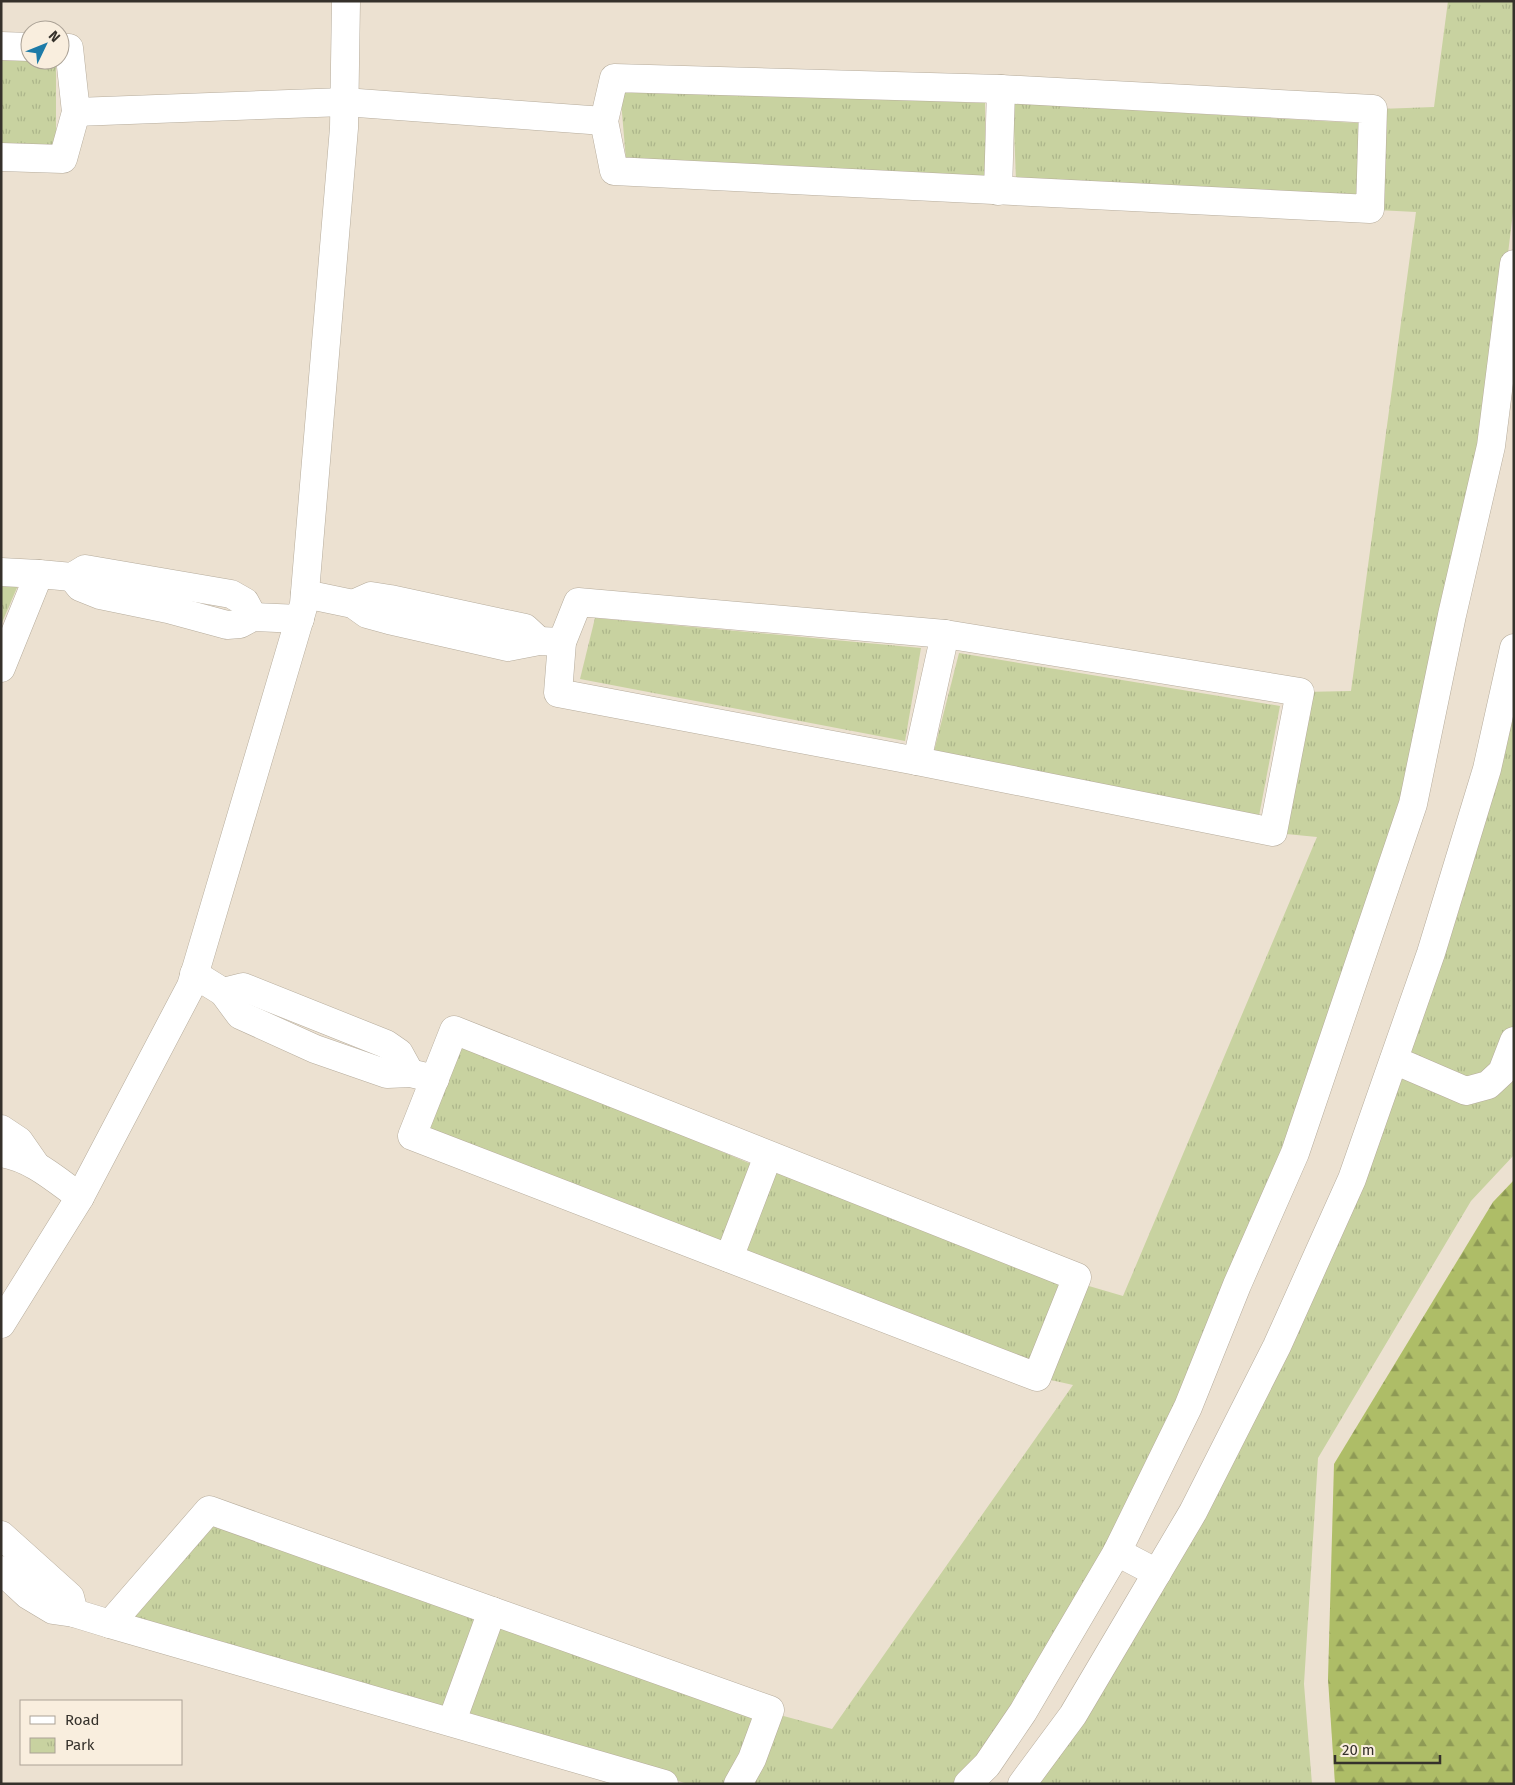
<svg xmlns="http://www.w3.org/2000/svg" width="1515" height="1785" viewBox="0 0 1515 1785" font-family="'Fira Sans',sans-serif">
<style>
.forest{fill:url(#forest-firs)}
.park{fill:url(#park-tufts)}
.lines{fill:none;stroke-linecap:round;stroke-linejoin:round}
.minor-casing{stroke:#b6ac9c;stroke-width:29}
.minor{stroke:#fff;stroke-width:28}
</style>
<defs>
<pattern id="forest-firs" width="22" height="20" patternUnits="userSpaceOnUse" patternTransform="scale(1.25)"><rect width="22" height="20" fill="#aebd67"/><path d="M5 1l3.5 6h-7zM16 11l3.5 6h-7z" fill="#8e9a55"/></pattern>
<pattern id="park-tufts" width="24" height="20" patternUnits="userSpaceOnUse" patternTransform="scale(1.25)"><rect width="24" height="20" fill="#c8d2a0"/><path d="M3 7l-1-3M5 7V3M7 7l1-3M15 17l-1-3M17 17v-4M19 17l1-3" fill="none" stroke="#acb58a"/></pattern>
</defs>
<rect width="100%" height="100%" fill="#ece1d1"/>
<!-- forest -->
<polygon class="forest" points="1514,1180 1514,1784 1335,1784 1328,1679 1334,1464 1493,1202"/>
<!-- park -->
<g class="park">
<polygon points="1448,1 1514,1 1514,204 1485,444 1405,803 1283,1147 1180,1400 1106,1545 1013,1704 980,1753 953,1784 743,1784 776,1714 832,1729 1073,1385 1042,1378 1082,1284 1123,1296 1317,837 1276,833 1302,692 1351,691 1416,212 1377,210 1379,109 1434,107"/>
<polygon points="1,60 56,62 56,145 1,144"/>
<polygon points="620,89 985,103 985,176 626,160"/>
<polygon points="1013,103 1358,123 1360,197 1016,180"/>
<polygon points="1,582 19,583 1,625"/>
<polygon points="595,618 921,648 905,741 580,679"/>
<polygon points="959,653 1280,706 1259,816 933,755"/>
<polygon points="1514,665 1514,1155 1471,1201 1318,1458 1304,1684 1312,1784 1034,1784 1355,1181"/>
<polygon points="459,1041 751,1164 721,1242 426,1132"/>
<polygon points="773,1169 1065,1285 1034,1366 740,1253"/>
<polygon points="212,1522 480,1619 447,1710 124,1620"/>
<polygon points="495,1618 759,1715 727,1784 688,1784 461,1717"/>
</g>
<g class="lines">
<defs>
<g id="minor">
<polyline points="1,46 30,47"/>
<polygon points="614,78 1001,89 1373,109 1370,209 614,171 604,121"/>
<polyline points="76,112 344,102 604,121"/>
<polyline points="1,157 63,159 76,112 69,48 60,48"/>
<polyline points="998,191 1001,89"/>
<polyline points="1,572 39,574 1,668"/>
<polyline points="39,574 72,577 85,569 231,594 245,602 253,617"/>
<polyline points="72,577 80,587 100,595 168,609 227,625 240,624 253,617 300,619"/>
<polyline points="305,594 353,604 367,614 389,620 508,647 539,641 562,642"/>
<polygon points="578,602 945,634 1300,692 1273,832 917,761 558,693 562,642"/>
<polyline points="353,604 371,596 390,599 525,628 539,641"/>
<polyline points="917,761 945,634"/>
<polyline points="194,974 223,992 240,1015 315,1049 387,1074 410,1073 435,1079"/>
<polyline points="223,992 243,987 386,1044 399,1053 410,1073"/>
<polygon points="454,1030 1077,1277 1037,1377 412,1136"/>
<polyline points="1394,1060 1466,1091 1488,1085 1502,1072 1514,1041"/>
<polyline points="1,1129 19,1141 35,1164"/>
<path d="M1,1153C32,1158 55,1179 80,1197"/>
<polyline points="729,1258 768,1156"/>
<polyline points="1,1324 80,1197 191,986 304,604 344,128 346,1"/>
<polyline points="1,1535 70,1597 74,1613"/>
<polyline points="1117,1552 1157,1573"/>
<polyline points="1,1570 28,1595 53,1610 74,1613 110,1624"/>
<polyline points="452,1721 492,1611"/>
<polyline points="664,1784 110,1624 209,1510 770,1710 752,1759 738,1784"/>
<polyline points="968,1784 987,1765 1023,1712 1117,1552 1188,1407 1237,1285 1295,1153 1413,804 1452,615 1491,446 1514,264"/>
<polyline points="1022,1784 1073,1715 1193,1512 1277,1346 1352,1179 1431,953 1487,769 1514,648"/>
</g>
</defs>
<!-- minor casing -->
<use href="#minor" class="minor-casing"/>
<!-- minor -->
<use href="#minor" class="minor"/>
</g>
<!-- border -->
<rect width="1515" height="1785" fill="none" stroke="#35312b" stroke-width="5"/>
<!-- legend -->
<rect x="20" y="1700" width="162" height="65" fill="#f9eede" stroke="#aba296"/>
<rect x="30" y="1716" width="25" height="8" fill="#ffffff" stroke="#aba296"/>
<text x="65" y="1725" font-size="15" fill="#35312b">Road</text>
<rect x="30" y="1738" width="25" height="15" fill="url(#park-tufts)" stroke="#aba296"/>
<text x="65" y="1750" font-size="15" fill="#35312b">Park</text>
<!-- north arrow -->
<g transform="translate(45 45) rotate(47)"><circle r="24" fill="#f9eede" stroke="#aba296"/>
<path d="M0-4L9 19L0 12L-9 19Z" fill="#1d7ba8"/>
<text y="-8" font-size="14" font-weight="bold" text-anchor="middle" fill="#35312b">N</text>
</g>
<!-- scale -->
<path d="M1335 1755v8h105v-8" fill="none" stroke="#35312b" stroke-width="2.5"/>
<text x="1342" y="1755" font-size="15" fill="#35312b" stroke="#f9eede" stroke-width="4" paint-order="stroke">20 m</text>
</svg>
